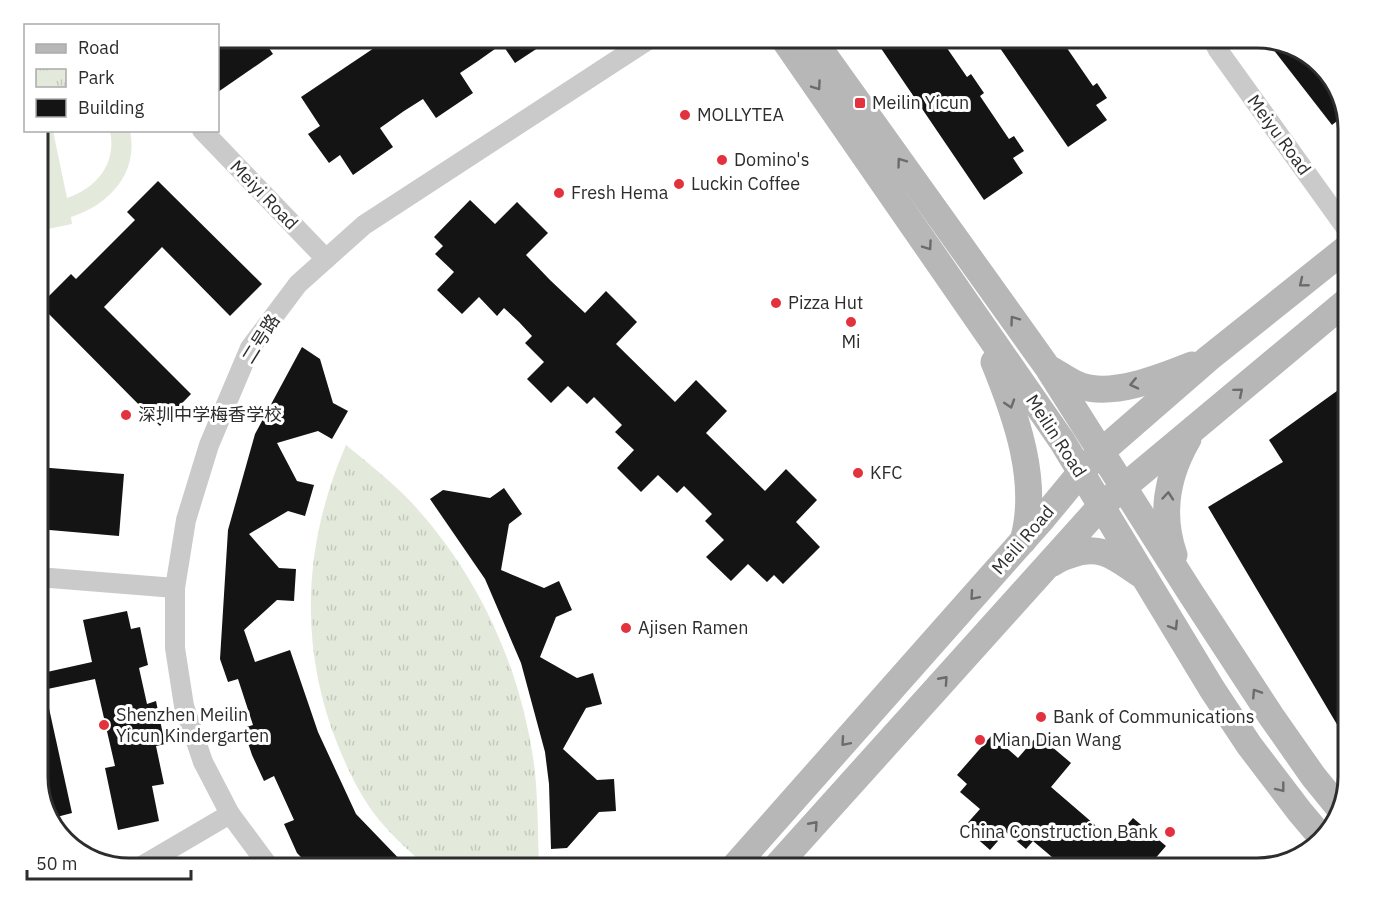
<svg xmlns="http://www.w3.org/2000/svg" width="1386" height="906" viewBox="0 0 1386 906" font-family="'IBM Plex Sans','Noto Sans SC',sans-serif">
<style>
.park{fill:url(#park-tufts)}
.garden{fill:#e3eadb}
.building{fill:#141414}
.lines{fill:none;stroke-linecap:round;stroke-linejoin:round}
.street{stroke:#cacaca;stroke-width:20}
.secondary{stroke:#b7b7b7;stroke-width:27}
.oneway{stroke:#6b6b6b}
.poi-dot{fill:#e1323d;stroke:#fff;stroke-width:2}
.labels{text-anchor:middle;stroke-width:6;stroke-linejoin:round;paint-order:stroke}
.poi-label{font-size:18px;fill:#2d2d2d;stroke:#fff;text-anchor:start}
.street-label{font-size:18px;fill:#2d2d2d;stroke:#fff}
.rim{fill:none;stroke:#2d2d2d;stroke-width:3}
</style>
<defs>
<pattern id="park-tufts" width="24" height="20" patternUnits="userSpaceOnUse" patternTransform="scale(1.5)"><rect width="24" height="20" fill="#e3eadb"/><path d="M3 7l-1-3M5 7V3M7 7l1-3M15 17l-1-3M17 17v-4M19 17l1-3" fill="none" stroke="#c3c9bc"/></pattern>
</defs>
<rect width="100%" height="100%" fill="#fff"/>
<!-- park -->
<path class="park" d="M346,445C368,463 391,481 411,502C480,576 523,672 535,772C538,804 538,837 539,868H427C409,850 388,833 373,812C359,793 348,770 339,748C298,648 303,543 346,445Z"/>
<!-- garden -->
<path class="garden" d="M38,131H53L67,198C97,188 117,163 110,131H130C139,173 109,205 71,217L72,224L38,231Z"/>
<!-- building -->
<g class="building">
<polygon points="218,38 262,38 273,54 218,92"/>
<polygon points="389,38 553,38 515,63 502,44 478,61 460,73 473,93 436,118 423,99 404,111 380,128 393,147 353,175 340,155 329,163 308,134 320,126 301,97"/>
<polygon points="874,38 940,38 967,77 971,74 984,93 980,96 1009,139 1014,136 1024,151 1013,158 1023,173 984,200"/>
<polygon points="993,38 1060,38 1093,86 1097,83 1107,98 1096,105 1107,120 1068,147"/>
<polygon points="1266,40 1308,53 1336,84 1346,114 1332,125"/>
<polygon points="158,181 262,284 230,316 162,247 104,307 191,394 160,426 40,305 71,274 76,279 135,220 127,212"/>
<polygon points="470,200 495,224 517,202 548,233 526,255 550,280 585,313 606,291 637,322 616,344 675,402 696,380 727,411 706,433 765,491 786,469 817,500 796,522 820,547 783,584 774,575 767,582 748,564 731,581 706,557 724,540 705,521 712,514 684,486 677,493 658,475 641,492 617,468 634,450 615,432 622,425 594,397 587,404 568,386 551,403 527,379 544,362 525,343 532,336 519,322 504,308 497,316 479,297 462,314 437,290 454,272 435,254 443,246 434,237"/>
<polygon points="302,347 320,359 333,403 348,411 332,439 318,431 277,443 297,481 314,485 305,516 288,511 249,534 279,568 296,569 294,601 277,600 244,630 255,662 290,650 318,732 356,814 408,868 312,868 297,853 284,824 294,820 274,776 264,781 252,755 243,728 253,725 238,679 228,682 220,659 228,530 255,434"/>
<polygon points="1348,383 1348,743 1208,507 1283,462 1269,440"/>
<polygon points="38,467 124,474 119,536 38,529"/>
<polygon points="504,488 522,514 509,524 501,570 544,588 559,581 572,610 556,617 540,657 577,678 593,673 602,704 586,708 563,749 597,780 614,779 616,811 599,812 567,848 551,849 549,784 545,752 521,663 485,579 430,499 443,490 490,498"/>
<polygon points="127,611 131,629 140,627 148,665 139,668 147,704 156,701 165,744 156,746 164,784 152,786 159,821 118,830 105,768 115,766 95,679 38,691 38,674 92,662 83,620"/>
<polygon points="45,690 72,813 49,819 38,783 38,691"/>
<polygon points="992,735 1018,758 1038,735 1071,763 1051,787 1087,818 1113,841 1133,818 1166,846 1147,868 1065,868 1033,841 1026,849 1006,832 990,850 964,827 980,809 960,792 967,784 957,775"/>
</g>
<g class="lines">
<!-- street -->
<g class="street">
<polyline points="1212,38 1218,50 1348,231"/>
<polyline points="202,130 326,259"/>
<polyline points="38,577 175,588"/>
<polyline points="138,868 230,814"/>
<polyline points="270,868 230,814 203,762 184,706 175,648 175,588 186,520 209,445 250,348 298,284 364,225 651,38"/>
</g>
<!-- secondary -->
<g class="secondary">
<polyline points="783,38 1062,441 1212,689 1249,745 1300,812 1322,838"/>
<polyline points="812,38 1048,368 1190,592 1271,716 1313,776 1339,808"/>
<path d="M994,362C1016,416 1040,482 1023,541"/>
<path d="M1052,370C1061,375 1071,383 1081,386C1113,397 1162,377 1192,365"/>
<path d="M1174,555C1160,515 1167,475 1188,439"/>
<path d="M1053,563C1058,559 1064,557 1070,555C1100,543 1116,558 1140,574"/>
<polyline points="733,868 1043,518 1081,472 1102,451 1209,358 1348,247"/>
<polyline points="775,868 1101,506 1348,300"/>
</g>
</g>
<!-- one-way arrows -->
<defs><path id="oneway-chevron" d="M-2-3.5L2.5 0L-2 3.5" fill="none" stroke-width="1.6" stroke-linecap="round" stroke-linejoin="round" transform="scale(1.5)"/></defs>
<g class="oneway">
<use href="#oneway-chevron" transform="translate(817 86) rotate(55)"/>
<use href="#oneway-chevron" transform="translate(901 162) rotate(-126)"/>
<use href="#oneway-chevron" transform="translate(928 246) rotate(55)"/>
<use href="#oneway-chevron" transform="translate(1303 283) rotate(141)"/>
<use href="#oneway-chevron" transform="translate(1014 320) rotate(-126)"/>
<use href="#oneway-chevron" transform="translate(1134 384) rotate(167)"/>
<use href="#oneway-chevron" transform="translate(1239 392) rotate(-40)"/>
<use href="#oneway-chevron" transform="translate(1010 404) rotate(72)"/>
<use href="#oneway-chevron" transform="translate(1168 496) rotate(-85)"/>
<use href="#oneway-chevron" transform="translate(974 596) rotate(131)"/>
<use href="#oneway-chevron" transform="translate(1174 626) rotate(58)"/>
<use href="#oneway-chevron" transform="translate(944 680) rotate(-48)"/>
<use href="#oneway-chevron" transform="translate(1256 693) rotate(-123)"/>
<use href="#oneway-chevron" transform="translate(845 742) rotate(131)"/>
<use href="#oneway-chevron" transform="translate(1281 788) rotate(52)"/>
<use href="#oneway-chevron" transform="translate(814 825) rotate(-48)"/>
</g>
<!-- markers -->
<g class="poi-dot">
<rect x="854" y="97" width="12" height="12" rx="3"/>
<circle cx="685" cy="115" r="6"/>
<circle cx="722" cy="160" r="6"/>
<circle cx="679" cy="184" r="6"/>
<circle cx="559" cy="193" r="6"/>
<circle cx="776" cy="303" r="6"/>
<circle cx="851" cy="322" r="6"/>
<circle cx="126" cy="415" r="6"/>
<circle cx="858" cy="473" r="6"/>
<circle cx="626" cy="628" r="6"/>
<circle cx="1041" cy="717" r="6"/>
<circle cx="104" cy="725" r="6"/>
<circle cx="980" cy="740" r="6"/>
<circle cx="1170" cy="832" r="6"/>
</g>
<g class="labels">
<!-- poi labels -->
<g class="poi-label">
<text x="872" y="109">Meilin Yicun</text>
<text x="697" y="121">MOLLYTEA</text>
<text x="734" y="166">Domino's</text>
<text x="691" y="190">Luckin Coffee</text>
<text x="571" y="199">Fresh Hema</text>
<text x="788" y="309">Pizza Hut</text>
<text x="851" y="348" text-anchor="middle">Mi</text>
<text x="138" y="421">深圳中学梅香学校</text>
<text x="870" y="479">KFC</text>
<text x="638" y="634">Ajisen Ramen</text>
<text x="116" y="721">Shenzhen Meilin<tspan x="116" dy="21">Yicun Kindergarten</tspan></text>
<text x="1053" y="723">Bank of Communications</text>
<text x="992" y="746">Mian Dian Wang</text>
<text x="1158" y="838" text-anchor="end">China Construction Bank</text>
</g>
<!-- street labels -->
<g class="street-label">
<text transform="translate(1279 135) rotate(54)" y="6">Meiyu Road</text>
<text transform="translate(264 195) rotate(46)" y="6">Meiyi Road</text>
<text transform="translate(261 339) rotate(-58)" y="6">二号路</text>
<text transform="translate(1056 436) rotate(57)" y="6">Meilin Road</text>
<text transform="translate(1023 540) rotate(-49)" y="6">Meili Road</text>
</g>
</g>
<!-- crop -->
<path d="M0 0H1386V906H0ZM129 48H1257A81 81 0 0 1 1338 129V777A81 81 0 0 1 1257 858H129A81 81 0 0 1 48 777V129A81 81 0 0 1 129 48Z" fill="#fff" fill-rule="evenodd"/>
<path class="rim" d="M129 48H1257A81 81 0 0 1 1338 129V777A81 81 0 0 1 1257 858H129A81 81 0 0 1 48 777V129A81 81 0 0 1 129 48Z"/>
<!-- legend -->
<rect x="24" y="24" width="195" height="108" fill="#ffffff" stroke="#ababab" stroke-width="1.5"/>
<rect x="36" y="44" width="30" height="9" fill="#b7b7b7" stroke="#ababab" stroke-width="1.5"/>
<text x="78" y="54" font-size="18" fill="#2d2d2d">Road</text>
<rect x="36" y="69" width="30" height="18" fill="url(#park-tufts)" stroke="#ababab" stroke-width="1.5"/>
<text x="78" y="84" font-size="18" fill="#2d2d2d">Park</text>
<rect x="36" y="99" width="30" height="18" fill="#141414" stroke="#ababab" stroke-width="1.5"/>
<text x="78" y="114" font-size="18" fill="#2d2d2d">Building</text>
<!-- scale -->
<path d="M27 870v9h164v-9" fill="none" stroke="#2d2d2d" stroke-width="3"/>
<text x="36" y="870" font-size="18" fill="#2d2d2d" stroke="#ffffff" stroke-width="4.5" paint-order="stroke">50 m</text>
</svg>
